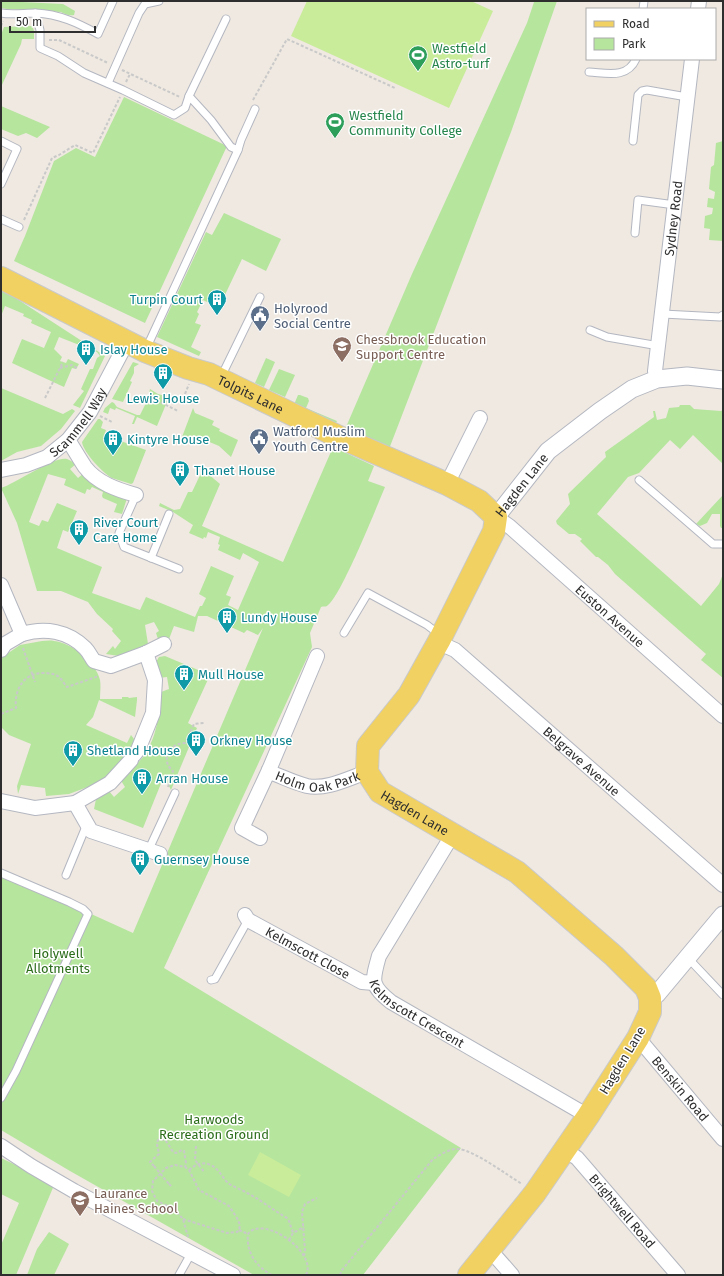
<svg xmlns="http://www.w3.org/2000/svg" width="724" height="1276" viewBox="0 0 724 1276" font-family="'Fira Sans',sans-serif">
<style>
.green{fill:#b6e59e}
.pitch{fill:#c9ec9a}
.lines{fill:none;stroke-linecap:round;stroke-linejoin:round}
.service-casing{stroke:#b4b7c1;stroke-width:9}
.minor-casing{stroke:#b4b7c1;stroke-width:16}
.tertiary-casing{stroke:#b4b7c1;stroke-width:19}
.primary-casing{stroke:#c9c9c9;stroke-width:24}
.path{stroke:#c9c9c9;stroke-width:2;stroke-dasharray:3 2;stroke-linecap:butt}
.service{stroke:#fff;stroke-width:7}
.minor{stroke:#fff;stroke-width:14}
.tertiary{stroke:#fff;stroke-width:17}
.primary{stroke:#f2d163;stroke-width:22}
.path-bridge{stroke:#c9c9c9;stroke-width:2;stroke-dasharray:3 2;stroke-linecap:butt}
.labels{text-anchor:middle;stroke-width:3;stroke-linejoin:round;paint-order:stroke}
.leisure-label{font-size:13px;fill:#27864d;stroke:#fff;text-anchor:start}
.street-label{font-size:13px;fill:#2e2e2e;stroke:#fff}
.culture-label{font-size:13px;fill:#0d838f;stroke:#fff;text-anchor:start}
.service-label{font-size:13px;fill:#4e5e75;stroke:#fff;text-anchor:start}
.education-label{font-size:13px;fill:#785e54;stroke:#fff;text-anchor:start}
.park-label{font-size:13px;fill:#2c6e1b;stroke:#fff}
</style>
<rect width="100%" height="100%" fill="#efe9e1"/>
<!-- green -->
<g class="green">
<path d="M1,1L63,4L75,11L74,15C69,16 65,14 61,12L7,9L1,8Z"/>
<polygon points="531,1 557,1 511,132 389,449 346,427 412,274 527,23 534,2"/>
<polygon points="32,26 34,31 34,39 22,39 21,44 1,87 1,35 4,27"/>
<polygon points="124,97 227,146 145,323 14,261 25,236 54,161 76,148 95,157"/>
<polygon points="1,106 50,127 37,138 26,133 18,136 1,129"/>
<polygon points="723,138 723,241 709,240 710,229 704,228 705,216 712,214 713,208 707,207 708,198 714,199 715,192 709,189 711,167 714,165 716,143 723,141"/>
<polygon points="224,213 281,239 266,271 242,259 223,299 215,295 211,304 203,300 197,312 199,314 195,323 201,325 191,347 201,352 199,356 157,337 206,232 212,235"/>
<polygon points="1,291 14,297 105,356 80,408 73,405 84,391 81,389 90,369 93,369 97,358 100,356 97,352 59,337 54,349 62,357 60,361 66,363 68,359 79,364 76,369 72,368 64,387 12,363 22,339 44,348 51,332 31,323 32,320 23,316 24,314 5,306 1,316"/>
<polygon points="266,358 275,362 264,387 255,383"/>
<polygon points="133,362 139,364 134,367 134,373 130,381 132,382 123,402 112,399"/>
<polygon points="279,369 295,375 285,397 269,390"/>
<polygon points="1,388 63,414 72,409 75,411 61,429 41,446 17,452 1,461"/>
<polygon points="150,389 158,394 169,397 157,426 137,417 134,424 132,424 135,416 116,408 115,410 110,408 108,414 103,412 105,408 112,402 114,403 117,407 137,415 140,415 148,399"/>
<polygon points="298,395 300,395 308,398 309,401 306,408 337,421 335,425 293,407"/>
<polygon points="680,405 690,405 694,409 721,411 723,410 723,464 693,435 680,449 670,440 639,473 628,477 597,514 701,606 719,584 723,574 723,678 701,660 706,654 615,574 608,565 598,557 596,557 580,541 582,539 575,534 569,534 557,524 556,521 570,504 568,494 606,457 605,452 654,417 653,411 655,411 657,420 666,418 669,408 679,407"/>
<polygon points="193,408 195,413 214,421 212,425 220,429 219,431 238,440 231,457 219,446 193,435 190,440 182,437"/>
<path d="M98,419H100L103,422L101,428L106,430L104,435L146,450L133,483L131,484C125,482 118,480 112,478C103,473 83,452 82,442Z"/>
<path d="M333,447L374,466L368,481L385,487C377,506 340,599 327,606C325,607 323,606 321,607L310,633L312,647L164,968L461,1148L363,1275H254L70,1171L1,1130V873L133,933L263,628L258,635L247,630L244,633L207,616H198L194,632L174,626L169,639H158L156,633L159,631L154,622L145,625L148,644L119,656L106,654L113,646L115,649L121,641L112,631L113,629L97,614L88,602L61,591H37L17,523L1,488C15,484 54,456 67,459C70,460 73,462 76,464L70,469L78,478L84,473L127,498L122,514L114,512L117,504L103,498L102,496L103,492L92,487L90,490L87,489L85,494L64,485L66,479L48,474L29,522L39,526L42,520L48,522L57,503L77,511L68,532L63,530L57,548L102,567L92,593L140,610L146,597L195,617L200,606H202L206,598L199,594L211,566L234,576L226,595L231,597L228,605L238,610L259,562L243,553L240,560L218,550L220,545L218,544L220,537L208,532L206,538L204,537L203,539L189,533L193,525L173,512L159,506L160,503L174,510L180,509L188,492H192L202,471L207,473L220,484L202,526L283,562Z"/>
<polygon points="723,495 723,528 721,528 720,526 720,514 712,514 707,523 700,526 696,524"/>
<path d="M42,641C46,641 50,640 54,641C72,643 96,662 100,680C101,686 100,693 100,699H122V697H128L129,698L137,697V700L135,717L99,700L93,717L86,725L127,743L131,735L134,739L135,745L132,752L101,782L69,794L46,796L45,788L21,785L18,794L17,786L31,744L9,735L1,727V658L20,645Z"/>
<path d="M165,656L210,675L188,723L197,728L171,790L164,776L143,828L94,809L96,799L109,791L114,797L125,787L120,779C127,772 137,765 143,757C157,738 159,715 161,692L169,689L167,677L159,678L156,662L159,657Z"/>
<polygon points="1,1158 24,1169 55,1183 16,1275 1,1275 1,1245 19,1203 1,1194"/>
<polygon points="49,1232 69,1244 54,1275 27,1275 37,1249"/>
</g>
<!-- pitch -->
<g class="pitch">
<polygon points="307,1 471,1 493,11 449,108 291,36"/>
<polygon points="260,1152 301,1175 289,1197 248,1175"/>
</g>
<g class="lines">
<defs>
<g id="service">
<polyline points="643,9 644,1"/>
<path d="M1,13C12,15 24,13 36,13C59,14 78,23 98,34L113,1"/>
<polyline points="35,13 40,30 40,48 58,56 84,73 123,90 174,115 185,108 189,96 211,120 231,147 238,150"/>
<path d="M589,72C607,73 627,79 636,59"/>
<polyline points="108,83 139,13 145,4 159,1"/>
<polyline points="189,96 226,19"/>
<polyline points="1,141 17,149 1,184"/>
<polyline points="633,141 638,95 642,91 647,90 687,97"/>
<polyline points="1,219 19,227"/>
<polyline points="635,233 638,200 675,205"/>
<polyline points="663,314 720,317 723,315"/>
<polyline points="590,330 607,337 659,346"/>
<polyline points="146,349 238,150 241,140 255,109"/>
<polyline points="221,377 260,297"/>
<polyline points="639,480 713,544 723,544"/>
<polyline points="136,495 119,533 124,547 179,569"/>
<polyline points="151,558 169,514"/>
<polyline points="344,633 368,593 427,625 440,635"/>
<polyline points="149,849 175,793"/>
<polyline points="1,873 69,902 83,909 88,914 16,1071 1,1098"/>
<polyline points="66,875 87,824"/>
<polyline points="688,958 723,995"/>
<polyline points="211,980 215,979 248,920"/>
<polyline points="179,1275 188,1259 189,1253"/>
</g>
<g id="minor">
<polyline points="698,9 699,1"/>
<path id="s1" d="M657,379L655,371L692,59"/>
<path d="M68,440C74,449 79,458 85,467C97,483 118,490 136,495"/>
<path id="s2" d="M1,470L26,465L47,457L68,440L90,412L127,342"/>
<polyline points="447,484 480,418"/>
<path id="s3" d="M496,517L509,526L723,716"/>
<polyline points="1,585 22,634 5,644 1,650"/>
<path d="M22,634C45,627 68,631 85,648C89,652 91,657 94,661L111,666L146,653L164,644"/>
<path id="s4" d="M439,641L446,646L455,650L723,885"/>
<polyline points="134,755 138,750 153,713 155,680 146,653"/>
<path id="s5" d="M269,770L272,773C283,777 295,783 307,786C327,790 349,778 367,772"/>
<polyline points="1,801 35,808 75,803 110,783 131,760"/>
<polyline points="75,803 91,831 160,854"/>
<path id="s6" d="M453,834L379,956C372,981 370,985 391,1002L588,1116"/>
<polyline points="260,838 242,828 269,770 317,656"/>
<path id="s7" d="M245,915L248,920L362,982L374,983"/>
<path id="s8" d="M638,1038L723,1139"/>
<polyline points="1,1146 31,1166 74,1191 233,1275"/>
<path id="s9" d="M565,1150L577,1158L678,1275"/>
<polyline points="490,1250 512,1275"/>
</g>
<g id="tertiary">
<path id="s10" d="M496,517L548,451L600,411L632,389L657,379L687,376L723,380"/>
<polyline points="650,998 657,994 723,915"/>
</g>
<g id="primary">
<path id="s11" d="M1,278L145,351L188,368L209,374L337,436L447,484L479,501L496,517L494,531L439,641L409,695L368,746L367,772L380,792L517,872L614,956L646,988L650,998V1012L638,1038L588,1116L535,1193L469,1275"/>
</g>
</defs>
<!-- service casing -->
<use href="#service" class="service-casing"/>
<!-- minor casing -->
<use href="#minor" class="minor-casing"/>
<!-- tertiary casing -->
<use href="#tertiary" class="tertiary-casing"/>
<!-- primary casing -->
<use href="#primary" class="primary-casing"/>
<!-- path -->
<g class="path">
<polyline points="1,26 3,21"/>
<polyline points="49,40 59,40 108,63"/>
<polyline points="122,70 180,97"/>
<polyline points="126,82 130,74"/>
<polyline points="253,100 287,39 395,88"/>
<polyline points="24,220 52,158 59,155 75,145 93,153 120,97"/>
<polyline points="60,368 72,365 77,368"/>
<polyline points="185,394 189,384"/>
<polyline points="45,398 63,362"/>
<polyline points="152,398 178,411"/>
<polyline points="100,416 112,422"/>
<polyline points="23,648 35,682"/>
<path d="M1,714L16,708C14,689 24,673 43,673C50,673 57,674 61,679C63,681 65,685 67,687L99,676"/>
<polyline points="152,748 168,753"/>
<path d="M168,787L173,771C160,761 169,743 185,743L194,724L204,723"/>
<path d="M154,1166L150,1162L159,1154C158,1148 156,1145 158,1140L161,1139L166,1141L173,1152L176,1153L182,1150L184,1151L186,1163L185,1167"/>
<path d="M189,1170C195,1165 200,1162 208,1164C218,1167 221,1176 228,1183C233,1187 241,1189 247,1193C261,1200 273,1210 287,1218L289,1221L293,1233"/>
<polyline points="169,1184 172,1187"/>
<polyline points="183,1219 227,1233 237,1232 239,1230 240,1225 237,1218 229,1206 199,1190 189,1170 185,1167 175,1165 166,1168 153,1181 152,1191 157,1201 174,1209 183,1219 188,1237"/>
<polyline points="239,1230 248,1234"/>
<polyline points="289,1240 293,1233 304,1227"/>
<polyline points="304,1256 305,1250 302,1212 305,1204 317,1198"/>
<path d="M272,1275C256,1267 246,1252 248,1234C262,1214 318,1252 306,1275"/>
<path d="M340,1275L342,1270L433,1159C440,1155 450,1148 459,1149C475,1151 507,1175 522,1184"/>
</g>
<!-- service -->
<use href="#service" class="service"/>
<!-- minor -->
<use href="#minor" class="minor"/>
<!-- tertiary -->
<use href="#tertiary" class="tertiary"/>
<!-- primary -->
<use href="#primary" class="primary"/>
<!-- path-bridge -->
<g class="path-bridge">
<polyline points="196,1146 195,1160 204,1172"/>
<polyline points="154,1166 169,1184"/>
</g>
</g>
<!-- icons -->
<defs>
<symbol id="stadium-pin" viewBox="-11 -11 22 30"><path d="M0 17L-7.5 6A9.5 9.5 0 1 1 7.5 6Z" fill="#2e9e5b" stroke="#fff"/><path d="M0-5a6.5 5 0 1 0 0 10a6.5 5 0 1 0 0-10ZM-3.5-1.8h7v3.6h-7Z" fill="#fff"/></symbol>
<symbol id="building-pin" viewBox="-11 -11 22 30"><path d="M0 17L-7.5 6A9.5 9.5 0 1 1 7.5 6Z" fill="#0f9aa8" stroke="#fff"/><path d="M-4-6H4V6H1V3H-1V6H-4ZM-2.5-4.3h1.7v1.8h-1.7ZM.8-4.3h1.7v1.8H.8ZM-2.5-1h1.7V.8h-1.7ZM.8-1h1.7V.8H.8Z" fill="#fff"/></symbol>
<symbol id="civic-pin" viewBox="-11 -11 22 30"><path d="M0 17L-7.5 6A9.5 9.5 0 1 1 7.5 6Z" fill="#5c6f8a" stroke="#fff"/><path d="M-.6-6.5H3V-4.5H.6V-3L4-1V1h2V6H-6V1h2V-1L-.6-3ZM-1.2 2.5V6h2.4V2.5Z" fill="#fff"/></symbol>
<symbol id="school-pin" viewBox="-11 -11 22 30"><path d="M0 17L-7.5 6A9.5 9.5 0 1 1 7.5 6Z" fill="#8d6e63" stroke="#fff"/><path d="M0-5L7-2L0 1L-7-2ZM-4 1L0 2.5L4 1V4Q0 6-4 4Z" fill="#fff"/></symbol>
</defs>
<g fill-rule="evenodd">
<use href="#stadium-pin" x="407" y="44" width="22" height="30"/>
<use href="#stadium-pin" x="324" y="111" width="22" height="30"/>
<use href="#building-pin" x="206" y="288" width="22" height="30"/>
<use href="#civic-pin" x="249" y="304" width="22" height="30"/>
<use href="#school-pin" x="331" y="335" width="22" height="30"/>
<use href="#building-pin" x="75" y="338" width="22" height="30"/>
<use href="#building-pin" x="152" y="362" width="22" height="30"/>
<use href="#civic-pin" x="248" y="427" width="22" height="30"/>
<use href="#building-pin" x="102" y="428" width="22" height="30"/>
<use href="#building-pin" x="169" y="459" width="22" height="30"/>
<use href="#building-pin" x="68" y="518" width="22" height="30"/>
<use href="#building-pin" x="216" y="606" width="22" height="30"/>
<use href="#building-pin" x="173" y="663" width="22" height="30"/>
<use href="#building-pin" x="185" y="729" width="22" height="30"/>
<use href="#building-pin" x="62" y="739" width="22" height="30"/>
<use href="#building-pin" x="131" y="767" width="22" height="30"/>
<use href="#building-pin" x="129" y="848" width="22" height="30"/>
<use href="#school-pin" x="69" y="1189" width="22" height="30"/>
</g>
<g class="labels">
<!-- leisure labels -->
<g class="leisure-label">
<text x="432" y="53">Westfield<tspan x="432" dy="15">Astro-turf</tspan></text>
<text x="349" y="120">Westfield<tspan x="349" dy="15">Community College</tspan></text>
</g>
<!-- street labels -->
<g class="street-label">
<text dy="5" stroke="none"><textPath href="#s1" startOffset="162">Sydney Road</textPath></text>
<text dy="5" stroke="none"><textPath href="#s11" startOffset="276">Tolpits Lane</textPath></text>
<text dy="5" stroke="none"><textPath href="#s2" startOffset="95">Scammell Way</textPath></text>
<text dy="5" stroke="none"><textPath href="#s10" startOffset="41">Hagden Lane</textPath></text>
<text dy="5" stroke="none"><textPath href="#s3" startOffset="151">Euston Avenue</textPath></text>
<text dy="5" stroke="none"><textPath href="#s4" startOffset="187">Belgrave Avenue</textPath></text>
<text dy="5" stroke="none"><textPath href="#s5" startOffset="52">Holm Oak Park</textPath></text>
<text dy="5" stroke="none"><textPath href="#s11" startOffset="906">Hagden Lane</textPath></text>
<text dy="5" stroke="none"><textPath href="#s7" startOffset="74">Kelmscott Close</textPath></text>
<text dy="5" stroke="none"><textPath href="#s6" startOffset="223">Kelmscott Crescent</textPath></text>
<text transform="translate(622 1060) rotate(-59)" y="5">Hagden Lane</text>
<text dy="5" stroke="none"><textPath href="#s8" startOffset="66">Benskin Road</textPath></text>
<text dy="5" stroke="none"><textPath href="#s9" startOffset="84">Brightwell Road</textPath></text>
</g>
<!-- culture labels -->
<g class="culture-label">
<text x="203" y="304" text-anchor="end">Turpin Court</text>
<text x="100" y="354">Islay House</text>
<text x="163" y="403" text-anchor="middle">Lewis House</text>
<text x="127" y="444">Kintyre House</text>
<text x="194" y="475">Thanet House</text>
<text x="93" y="527">River Court<tspan x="93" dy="15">Care Home</tspan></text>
<text x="241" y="622">Lundy House</text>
<text x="198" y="679">Mull House</text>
<text x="210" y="745">Orkney House</text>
<text x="87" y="755">Shetland House</text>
<text x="156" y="783">Arran House</text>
<text x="154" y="864">Guernsey House</text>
</g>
<!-- service labels -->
<g class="service-label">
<text x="274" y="313">Holyrood<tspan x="274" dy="15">Social Centre</tspan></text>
<text x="273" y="436">Watford Muslim<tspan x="273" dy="15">Youth Centre</tspan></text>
</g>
<!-- education labels -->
<g class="education-label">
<text x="356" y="344">Chessbrook Education<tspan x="356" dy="15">Support Centre</tspan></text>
<text x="94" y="1198">Laurance<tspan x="94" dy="15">Haines School</tspan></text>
</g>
<!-- park labels -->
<g class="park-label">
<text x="58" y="958">Holywell<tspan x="58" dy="15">Allotments</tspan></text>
<text x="214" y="1124">Harwoods<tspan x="214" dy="15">Recreation Ground</tspan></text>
</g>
</g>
<!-- border -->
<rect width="724" height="1276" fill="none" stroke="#2e2e2e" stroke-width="4"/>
<!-- legend -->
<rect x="586" y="8" width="130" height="52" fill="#ffffff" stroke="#ababab"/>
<rect x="594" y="21" width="20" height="6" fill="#f2d163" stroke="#ababab"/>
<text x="622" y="28" font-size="12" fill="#2e2e2e">Road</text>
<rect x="594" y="38" width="20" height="12" fill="#b6e59e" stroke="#ababab"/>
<text x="622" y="48" font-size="12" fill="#2e2e2e">Park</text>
<!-- scale -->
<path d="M10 26v6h85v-6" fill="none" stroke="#2e2e2e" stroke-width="2"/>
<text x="16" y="26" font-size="12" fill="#2e2e2e" stroke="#ffffff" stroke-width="3" paint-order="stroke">50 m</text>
</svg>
